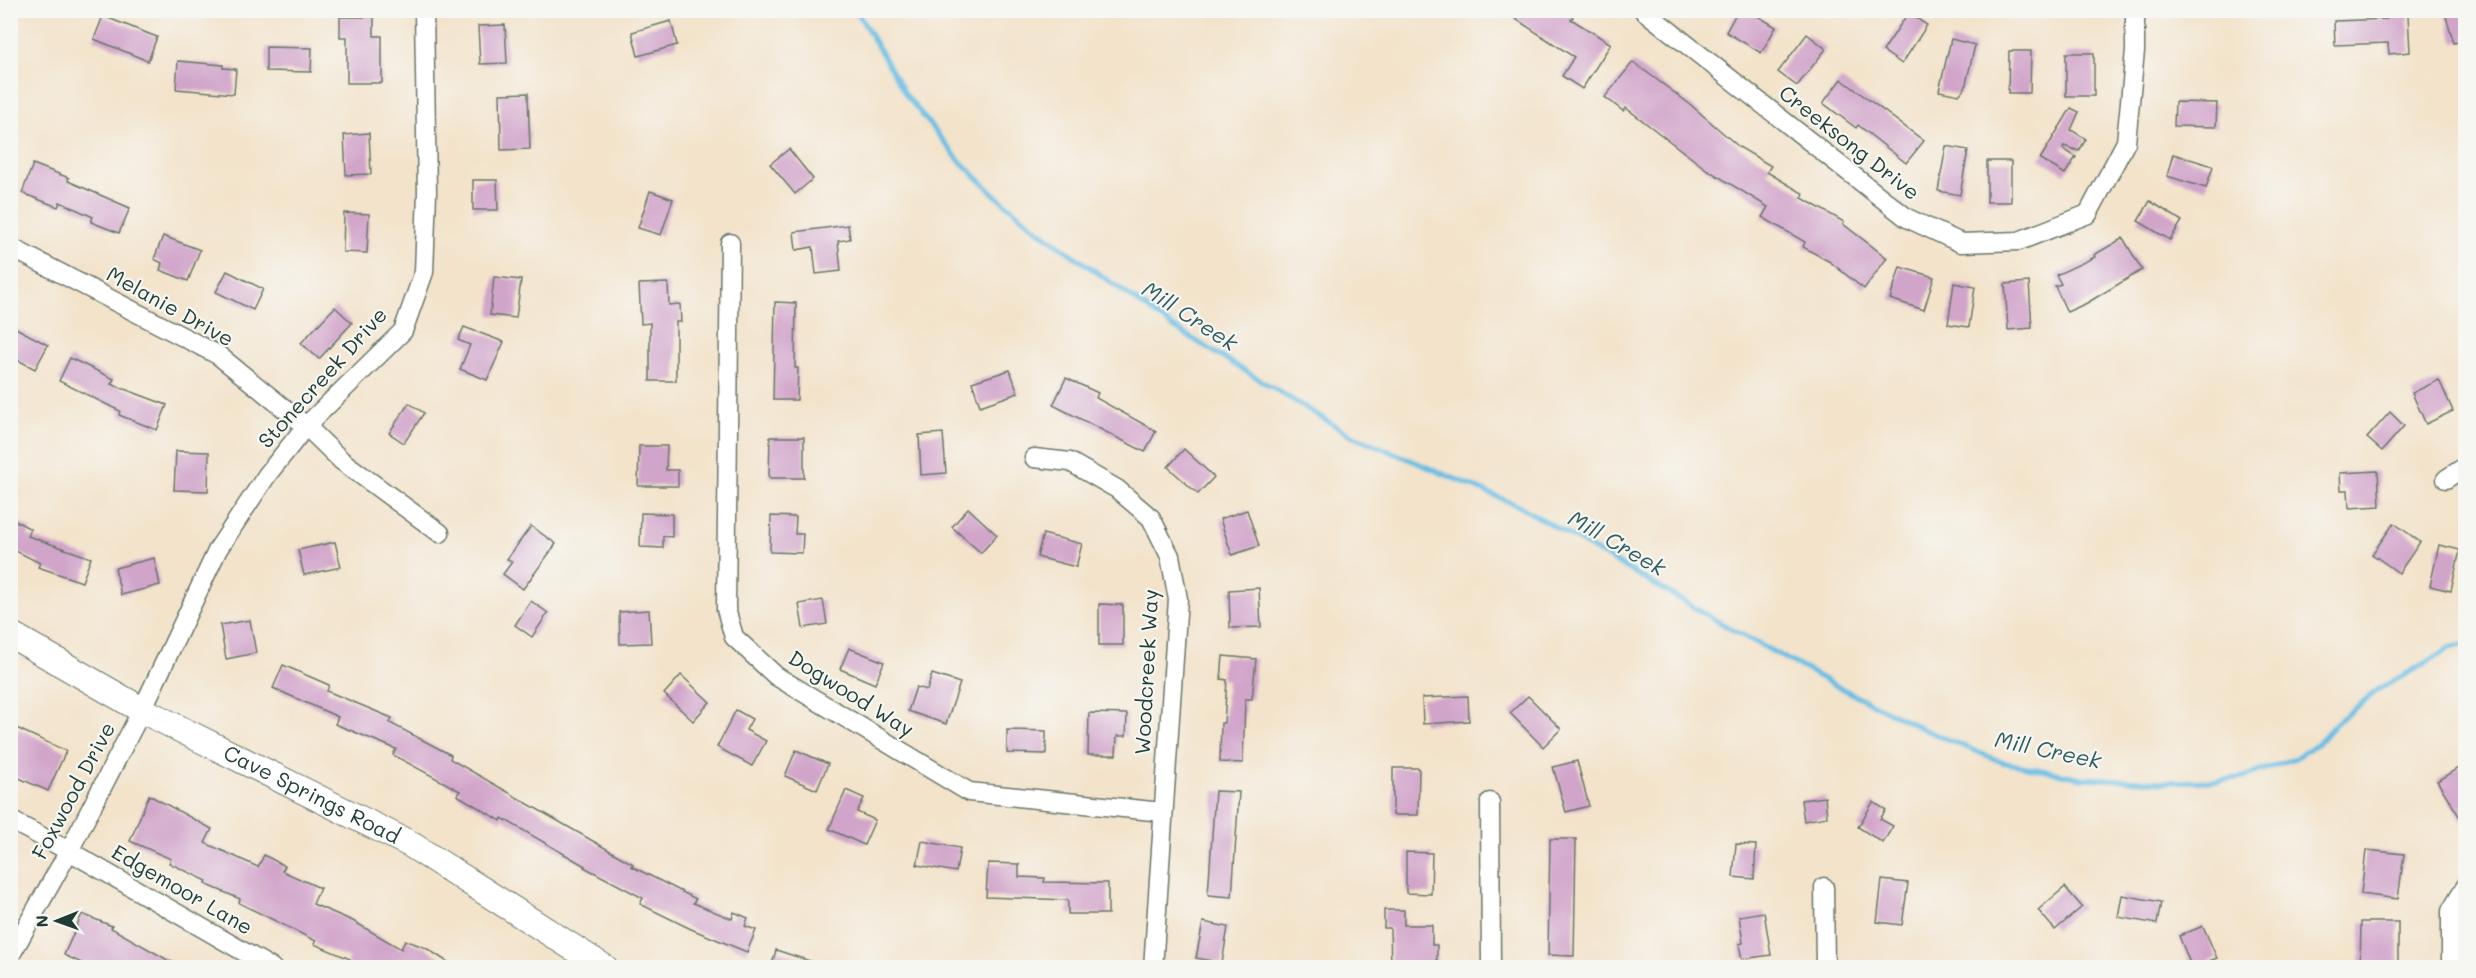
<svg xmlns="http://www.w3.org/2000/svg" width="2476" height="978" viewBox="0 0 2476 978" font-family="Mali,sans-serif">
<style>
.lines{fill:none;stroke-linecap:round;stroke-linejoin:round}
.stream{stroke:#67bde4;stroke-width:5}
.building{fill:#d1a4ca}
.street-casing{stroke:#697769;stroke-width:21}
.secondary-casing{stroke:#697769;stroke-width:28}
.street{stroke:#fff;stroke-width:18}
.secondary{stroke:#fff;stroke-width:26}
.labels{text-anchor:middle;stroke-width:4.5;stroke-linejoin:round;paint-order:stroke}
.street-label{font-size:21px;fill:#1f3d34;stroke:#f6f6f2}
.water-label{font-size:22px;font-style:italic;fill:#315d60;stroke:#f6f6f2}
</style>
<rect width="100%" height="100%" fill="#f6f6f2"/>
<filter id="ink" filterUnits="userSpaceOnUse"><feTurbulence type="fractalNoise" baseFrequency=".0167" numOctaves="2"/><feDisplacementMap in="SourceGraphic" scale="12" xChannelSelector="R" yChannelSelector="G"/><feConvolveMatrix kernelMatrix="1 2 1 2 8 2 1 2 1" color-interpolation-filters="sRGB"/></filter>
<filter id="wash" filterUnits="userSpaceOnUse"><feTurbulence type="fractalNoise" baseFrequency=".008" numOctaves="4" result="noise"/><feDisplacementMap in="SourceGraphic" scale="24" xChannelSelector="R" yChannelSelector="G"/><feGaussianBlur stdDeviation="1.35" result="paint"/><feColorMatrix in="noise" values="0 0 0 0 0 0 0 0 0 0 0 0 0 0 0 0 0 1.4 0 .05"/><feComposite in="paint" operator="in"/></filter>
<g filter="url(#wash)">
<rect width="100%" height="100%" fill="#f3e3cb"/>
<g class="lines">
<!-- stream -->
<polyline class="stream" points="856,10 906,95 957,158 996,196 1038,230 1170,325 1347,433 1519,506 1733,630 1829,682 1927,731 2002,762 2082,778 2163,782 2218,781 2244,777 2295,758 2318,743 2336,723 2379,689 2426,663 2449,648 2466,644"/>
</g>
<g id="blocks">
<!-- building -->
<g class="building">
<polygon points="1502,10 1563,10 1573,17 1571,19 1611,44 1582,89 1562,76 1574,57"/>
<polygon points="1738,10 1748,10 1776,27 1761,53 1726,32"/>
<polygon points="2444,10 2466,10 2466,40 2454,43"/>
<polygon points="1908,13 1927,25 1902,64 1883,51"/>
<polygon points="2408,15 2410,52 2389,54 2388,43 2335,45 2334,21 2387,19 2387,17"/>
<polygon points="103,16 157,37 148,61 94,39"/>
<polygon points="340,17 374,17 374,36 382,36 382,83 347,83 347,37 340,37"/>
<polygon points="671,21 677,45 638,56 632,32"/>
<polygon points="505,25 507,63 480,64 478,26"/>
<polygon points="1807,34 1826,49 1797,86 1778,72"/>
<polygon points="1951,39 1975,45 1965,88 1959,95 1939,91"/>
<polygon points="266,47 312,48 311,72 266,71"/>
<polygon points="2009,51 2031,51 2030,93 2008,93"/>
<rect x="2066" y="53" width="28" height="43"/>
<polygon points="178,61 223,65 223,68 236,69 234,94 176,89"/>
<polygon points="1633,62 1691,105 1739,147 1771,166 1767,172 1804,194 1802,198 1844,222 1843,224 1887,258 1864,289 1830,262 1803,247 1805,242 1762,217 1768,207 1706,169 1626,108 1623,111 1605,97"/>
<polygon points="1841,79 1924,141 1906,163 1858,125 1856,128 1823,103"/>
<polygon points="528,93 530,149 501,150 500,94"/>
<polygon points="2175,102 2217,103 2216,127 2174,126"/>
<polygon points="2071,108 2079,112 2071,130 2086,139 2079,151 2064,146 2063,149 2076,157 2065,174 2040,159"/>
<polygon points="369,133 371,174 346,175 344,135"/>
<polygon points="1946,146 1968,150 1960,195 1938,191"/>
<polygon points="789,149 813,179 795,194 770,164"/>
<polygon points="2173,154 2213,166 2206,188 2167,176"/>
<rect x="1987" y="161" width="24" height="41"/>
<polygon points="33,164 69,178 68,181 130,208 119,233 91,222 93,217 60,202 58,207 22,193"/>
<polygon points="473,180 497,180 498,210 473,210"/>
<polygon points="650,191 673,199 661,235 638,228"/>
<polygon points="2150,201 2182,221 2170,240 2138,221"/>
<polygon points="344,213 369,214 367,253 343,252"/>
<polygon points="848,225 850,239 838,241 841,271 816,274 813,247 796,250 794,232"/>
<polygon points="163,236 200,250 188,281 160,270 162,263 154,259"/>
<polygon points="2123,238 2142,270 2087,303 2067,312 2055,286 2061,284 2056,275 2095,257 2094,255"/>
<polygon points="1900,267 1934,277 1924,310 1890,299"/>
<polygon points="227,271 263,289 253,310 216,292"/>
<polygon points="494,277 521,280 516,318 490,315"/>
<polygon points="2029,282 2032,328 2008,330 2005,284"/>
<polygon points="668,283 669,305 680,304 681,322 676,322 676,381 650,381 650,323 641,324 639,284"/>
<polygon points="1954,283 1975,287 1969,327 1948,324"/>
<polygon points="775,302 796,303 795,368 798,368 797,400 773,400"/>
<polygon points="335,307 352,323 319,359 301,343"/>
<polygon points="10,325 48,345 35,369 10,356"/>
<polygon points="464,327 504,342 487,380 460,369 470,345 458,340"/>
<polygon points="70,358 114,379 111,384 167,405 157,430 119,415 120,411 59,381"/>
<polygon points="1010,370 1018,393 980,406 972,382"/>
<polygon points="1066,378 1098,393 1096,398 1156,431 1145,452 1053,405"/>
<polygon points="2439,380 2453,411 2426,424 2412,393"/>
<polygon points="409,403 424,413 404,443 389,433"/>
<polygon points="2390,412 2404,426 2382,451 2367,438"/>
<polygon points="943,433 946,473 921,475 919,435"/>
<polygon points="770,437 804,437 804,478 769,478"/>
<polygon points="639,446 667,446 666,470 678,470 678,486 638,486"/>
<polygon points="1184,449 1214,477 1198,494 1168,467"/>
<polygon points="176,451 209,452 208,491 174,490"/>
<polygon points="2378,471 2380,506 2349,508 2348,490 2341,490 2340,473"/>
<polygon points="968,508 997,535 981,553 952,527"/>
<polygon points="1247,510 1259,546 1232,555 1220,519"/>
<polygon points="641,513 672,514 672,537 663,536 663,548 640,547"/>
<polygon points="771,516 796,517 795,534 803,534 802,553 770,552"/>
<polygon points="10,518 31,529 28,536 91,558 82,582 38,567 40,563 10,548"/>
<polygon points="2394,523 2420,542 2399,573 2372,554"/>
<polygon points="531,526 556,544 523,589 503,574 512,562 507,559"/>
<polygon points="1043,534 1082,544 1076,567 1037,557"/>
<polygon points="335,542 341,567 304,575 298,550"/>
<polygon points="2439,545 2460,550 2451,591 2430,586"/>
<polygon points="154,558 160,585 121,595 115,568"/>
<polygon points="1259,588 1261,627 1230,628 1229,590"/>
<polygon points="823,600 827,624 803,628 799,604"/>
<polygon points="531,601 548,613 532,637 515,625"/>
<polygon points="1099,604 1123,605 1123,645 1099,645"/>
<polygon points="649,610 651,643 620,644 619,612"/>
<polygon points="250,620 256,653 226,659 220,625"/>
<polygon points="849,648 884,662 875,684 840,669"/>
<polygon points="1223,656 1256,659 1252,699 1245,699 1243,763 1220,762 1221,723 1224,723 1227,680 1221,679"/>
<polygon points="283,665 329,685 327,691 392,718 390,723 451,755 450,759 633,864 631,866 696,899 693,903 732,919 734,912 748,918 745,926 756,930 747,952 691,929 640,904 643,898 584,867 585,866 502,818 501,821 457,795 460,791 393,755 396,749 335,724 338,717 273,688"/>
<polygon points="932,674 960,683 946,724 908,711 916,687 927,690"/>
<polygon points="681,675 710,702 693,721 664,694"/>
<polygon points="1468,696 1469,721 1423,724 1422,698"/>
<polygon points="1528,696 1561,729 1543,747 1510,713"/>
<polygon points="736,710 752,719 746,730 766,741 752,766 717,747"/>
<polygon points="1089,713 1127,714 1126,736 1117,736 1116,755 1088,755"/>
<polygon points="10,725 66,751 48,791 10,774"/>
<polygon points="1007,730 1046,731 1046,754 1007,753"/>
<polygon points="796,750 828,764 817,790 785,776"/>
<polygon points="1577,761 1589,806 1566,812 1553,767"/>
<polygon points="2466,763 2466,827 2437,781"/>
<polygon points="1393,768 1419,768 1418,815 1393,815"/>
<polygon points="846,790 864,798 857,812 875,820 864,845 829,829"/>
<polygon points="1215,791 1239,792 1232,897 1208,895"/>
<polygon points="149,795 212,829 205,843 258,867 264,855 285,866 282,871 320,888 313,904 353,921 401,949 405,940 426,948 457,968 355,968 347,963 350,959 314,944 316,941 239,903 240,899 205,884 207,881 169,863 171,859 130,841"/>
<polygon points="1825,797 1827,817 1804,821 1801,800"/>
<polygon points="1873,802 1886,810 1880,819 1893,826 1883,843 1858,827"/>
<polygon points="1550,839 1576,839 1574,956 1548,955"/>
<polygon points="922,841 960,848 956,872 917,865"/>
<polygon points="1736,844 1756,845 1754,879 1733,877"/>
<polygon points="2366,850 2404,854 2398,899 2361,894"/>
<polygon points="1406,852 1432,853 1431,894 1406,893"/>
<polygon points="988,863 1019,864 1019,877 1045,878 1044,882 1108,883 1108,914 1068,914 1068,900 986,897"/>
<polygon points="1882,880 1908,883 1902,925 1877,922"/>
<polygon points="2065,887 2082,907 2055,930 2038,910"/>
<polygon points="2122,895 2161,902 2157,924 2118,917"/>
<polygon points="1384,910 1404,910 1404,925 1432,925 1432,945 1437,945 1437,968 1391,968 1390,928 1384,928"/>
<polygon points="1764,912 1771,955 1742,959 1739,944 1743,943 1739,916"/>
<polygon points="82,914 112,926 111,928 182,968 92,968 64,955"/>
<polygon points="1203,922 1228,927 1222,963 1196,958"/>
<polygon points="2361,922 2398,922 2398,968 2360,967"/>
<polygon points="2203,926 2217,958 2192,968 2179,936"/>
<polygon points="776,950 822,965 821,968 771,968"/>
</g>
</g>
</g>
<g filter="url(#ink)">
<use href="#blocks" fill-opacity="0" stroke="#697769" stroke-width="1.5"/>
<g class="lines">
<defs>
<g id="street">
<polyline points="1643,10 1907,218 1961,243 2019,241 2088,214 2126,142 2135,51 2135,10"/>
<polyline points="730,243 726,609 734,637 776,676 969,792 1162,812"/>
<polyline points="10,247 218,355 306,426 342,461 440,533"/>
<polyline points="1034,458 1070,462 1117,489 1151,518 1170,556 1178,599 1153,968"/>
<polyline points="2446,479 2466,466"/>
<polyline points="1490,802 1491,968"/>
<polyline points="10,820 69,851 272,968"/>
<polyline points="1824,887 1825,968"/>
<polyline points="10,956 69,851 142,710 218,549 267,475 306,426 403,331 424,272 427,193 424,10"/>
<polyline points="2451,968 2451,911 2466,886"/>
</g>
<g id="secondary">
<path id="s1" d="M10,634L142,710L410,844L605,968"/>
</g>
</defs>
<!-- street casing -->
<use href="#street" class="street-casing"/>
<!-- secondary casing -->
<use href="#secondary" class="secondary-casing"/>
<!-- street -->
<use href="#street" class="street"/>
<!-- secondary -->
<use href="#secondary" class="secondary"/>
</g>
</g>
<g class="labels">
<!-- street labels -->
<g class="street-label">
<text transform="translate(1849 143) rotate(38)" y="7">Creeksong Drive</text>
<text transform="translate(170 307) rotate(29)" y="7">Melanie Drive</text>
<text transform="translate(323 378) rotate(-48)" y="7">Stonecreek Drive</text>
<text transform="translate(1147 672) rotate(-87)" y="7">Woodcreek Way</text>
<text transform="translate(851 694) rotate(32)" y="7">Dogwood Way</text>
<text transform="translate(74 791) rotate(-62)" y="7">Foxwood Drive</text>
<text dy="7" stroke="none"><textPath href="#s1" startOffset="342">Cave Springs Road</textPath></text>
<text transform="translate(182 890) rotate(30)" y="7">Edgemoor Lane</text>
</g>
<!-- water labels -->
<g class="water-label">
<text transform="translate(1190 316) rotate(33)" y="8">Mill Creek</text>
<text transform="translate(1617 543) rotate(30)" y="8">Mill Creek</text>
<text transform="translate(2048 750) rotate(12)" y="8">Mill Creek</text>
</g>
</g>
<!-- margin -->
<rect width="2476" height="978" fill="none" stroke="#f6f6f2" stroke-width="36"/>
<!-- north arrow -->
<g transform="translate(57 921) rotate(269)" stroke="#f6f6f2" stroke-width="4.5" paint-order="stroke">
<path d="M0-4.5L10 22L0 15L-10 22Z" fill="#1f3d34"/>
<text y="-9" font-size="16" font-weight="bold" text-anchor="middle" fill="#1f3d34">N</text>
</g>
</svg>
